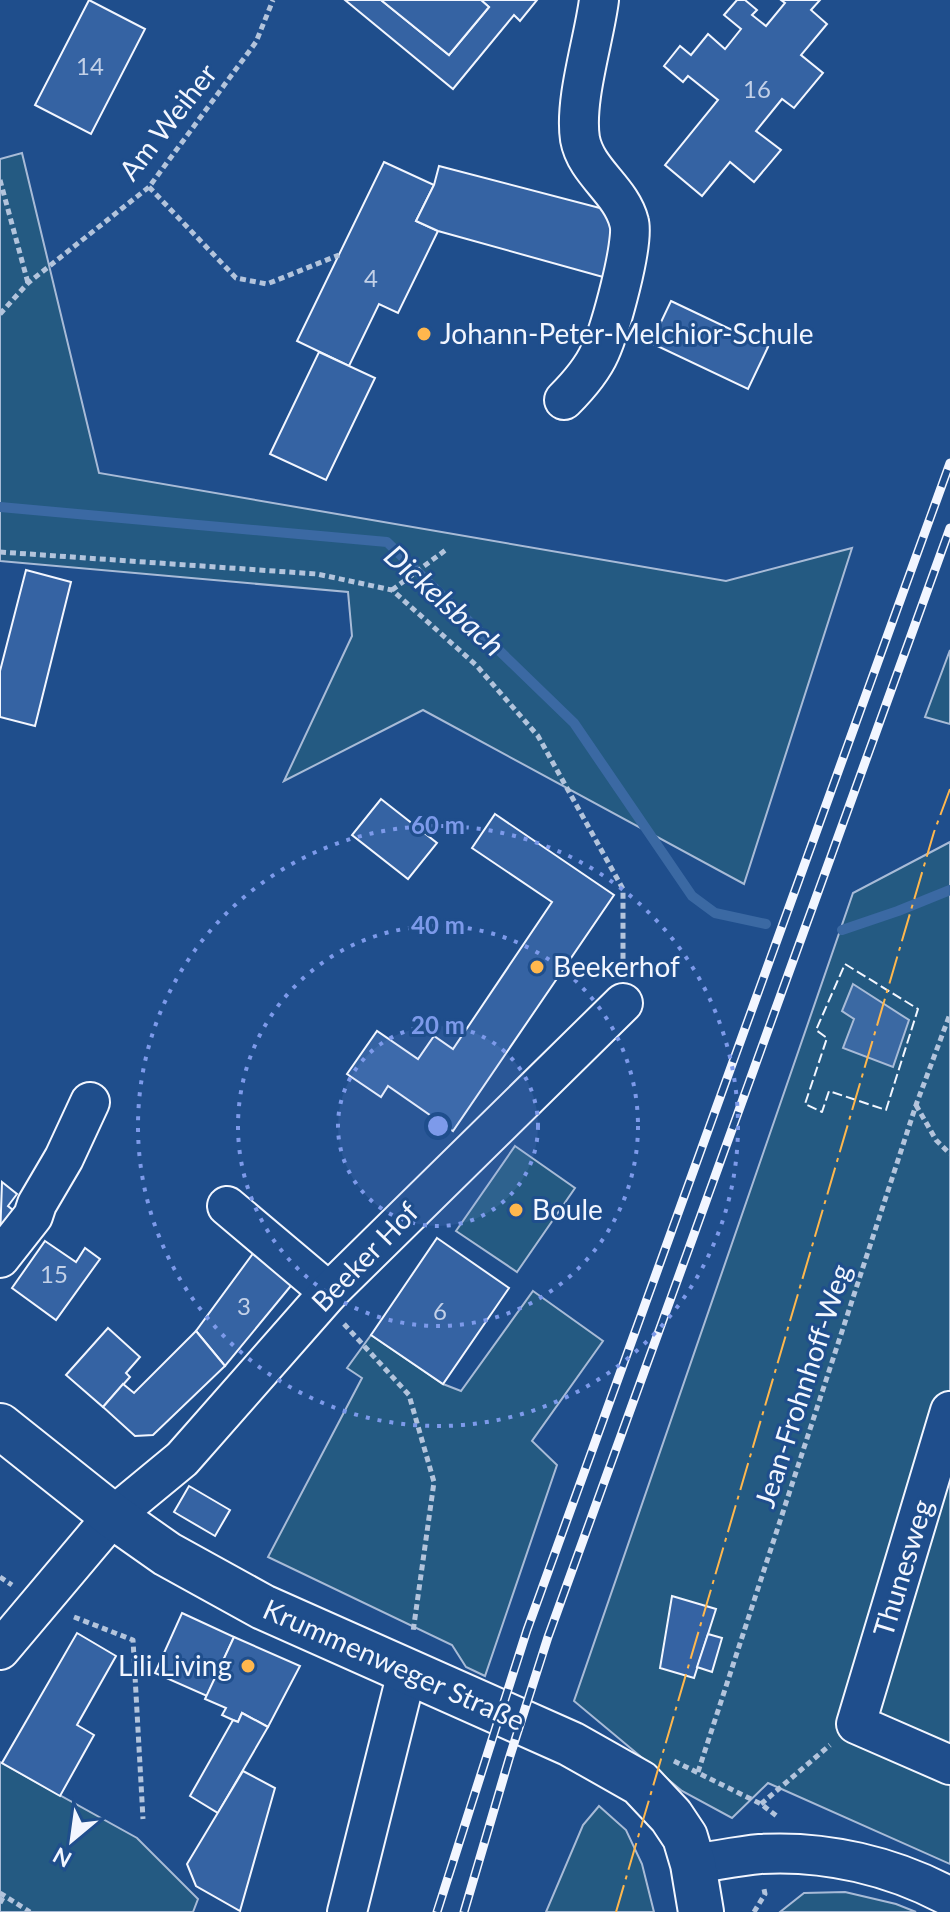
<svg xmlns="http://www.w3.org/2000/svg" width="950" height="1912" viewBox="0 0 950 1912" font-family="Lato,sans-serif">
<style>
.green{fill:#245a82;stroke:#a8bbd7;stroke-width:2}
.water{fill:#3b69a3;stroke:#a8bbd7;stroke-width:2}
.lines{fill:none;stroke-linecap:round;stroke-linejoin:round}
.stream{stroke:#3b69a3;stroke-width:10}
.building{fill:#3563a3;stroke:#f2f6ff;stroke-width:2}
.minor-casing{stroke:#f2f6ff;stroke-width:42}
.major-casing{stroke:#f2f6ff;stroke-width:48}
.path{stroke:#b3c4dc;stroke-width:5;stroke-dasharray:6 4;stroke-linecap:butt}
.minor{stroke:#1f4e8c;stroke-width:38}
.major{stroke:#1f4e8c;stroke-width:44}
.rail-casing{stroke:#f2f6ff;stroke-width:9}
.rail{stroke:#1f4e8c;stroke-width:6;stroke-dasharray:18;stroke-linecap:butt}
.fence{stroke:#f2f6ff;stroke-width:2;stroke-dasharray:10 4;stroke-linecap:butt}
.power{stroke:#ffb74d;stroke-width:2;stroke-dasharray:28 6 4 6;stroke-linecap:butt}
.ring{fill:none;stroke:#7d9aea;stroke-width:4;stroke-dasharray:4 8}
.poi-dot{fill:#ffb74d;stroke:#1f4e8c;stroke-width:3}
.labels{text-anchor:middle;stroke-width:6;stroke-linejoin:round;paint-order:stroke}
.number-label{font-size:24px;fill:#c3d1e8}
.street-label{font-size:28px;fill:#f2f6ff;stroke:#1f4e8c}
.poi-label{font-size:28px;fill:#f2f6ff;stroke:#1f4e8c;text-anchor:start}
.water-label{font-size:30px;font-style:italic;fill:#f2f6ff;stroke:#1f4e8c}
.centre{fill:#7d9aea;stroke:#1f4e8c;stroke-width:4}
.ring-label{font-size:24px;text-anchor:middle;font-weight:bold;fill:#7d9aea;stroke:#1f4e8c;stroke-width:6;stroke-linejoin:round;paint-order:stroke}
</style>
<rect width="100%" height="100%" fill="#1f4e8c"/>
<!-- green -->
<g class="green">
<polygon points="22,153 99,473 726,581 852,548 744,884 423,710 284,781 352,636 348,592 0,561 0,159"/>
<polygon points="950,650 950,724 925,717"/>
<polygon points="950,842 950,1864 768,1783 732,1818 682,1791 574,1701 853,893"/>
<polygon points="515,1146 575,1188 517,1272 456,1231"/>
<polygon points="533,1291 603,1341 532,1441 557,1465 485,1676 466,1667 452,1645 268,1557 362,1378 347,1368 371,1335 443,1384 461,1391"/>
<polygon points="0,1762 137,1838 198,1899 193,1912 0,1912"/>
<polygon points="599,1806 626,1830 642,1864 654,1912 546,1912 583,1825"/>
<polygon points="845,1892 896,1904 916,1912 780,1912 804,1893"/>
</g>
<!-- water -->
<polygon class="water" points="853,984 909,1020 893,1067 843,1048 854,1019 842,1011"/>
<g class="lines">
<!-- stream -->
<g class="stream">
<polyline points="0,507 387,542 574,723 692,896 715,913 766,924"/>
<polyline points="842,930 898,911 950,890"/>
</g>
</g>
<!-- building -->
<g class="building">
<polygon points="89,0 145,29 91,134 35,105"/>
<polygon points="345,0 381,0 449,55 489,7 481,0 537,0 520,21 514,15 453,89"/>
<polygon points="381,0 481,0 489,7 449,55"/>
<polygon points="737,0 745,0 757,10 752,15 766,26 785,3 781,0 820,0 811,10 827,24 801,55 823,73 794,108 782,99 756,131 781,150 754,182 730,162 702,196 665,165 718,100 688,76 683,82 664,66 680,46 691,55 708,34 725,49 741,29 724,15"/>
<polygon points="384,162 434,185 416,221 438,231 398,313 379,304 349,366 297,341"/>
<polygon points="439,166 619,213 603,277 438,231 416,221 434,185"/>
<polygon points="671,301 768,347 748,389 651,343"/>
<polygon points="319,352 375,378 326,480 270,454"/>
<polygon points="26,570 71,582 35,726 0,717 0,671"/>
<polygon points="381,799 437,843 408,879 352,835"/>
<polygon points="495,814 614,895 453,1131 388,1086 381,1097 347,1074 377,1031 418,1059 434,1036 453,1049 552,902 472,848"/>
<polygon points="2,1182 17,1194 8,1206 19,1215 0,1240"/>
<polygon points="437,1238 509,1288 443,1384 371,1335"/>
<polygon points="45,1241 76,1262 85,1248 100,1259 56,1320 12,1288"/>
<polygon points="257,1248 294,1282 225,1366 196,1331"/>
<polygon points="108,1328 140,1357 126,1373 130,1377 103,1407 66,1375"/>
<polygon points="196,1331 225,1366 153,1435 135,1436 103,1407 123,1384 134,1393"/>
<polygon points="189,1486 230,1510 215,1536 174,1512"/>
<polygon points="672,1596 716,1609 694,1678 660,1668"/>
<polygon points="182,1613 234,1637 207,1696 155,1673"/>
<polygon points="77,1633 116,1656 77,1725 94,1735 60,1796 2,1763"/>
<polygon points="708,1634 722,1638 712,1672 697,1667"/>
<polygon points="234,1637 300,1666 268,1727 242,1713 238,1722 233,1720 222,1715 226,1708 205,1699"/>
<polygon points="242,1713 268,1727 218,1813 190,1796 233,1720 238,1722"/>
<polygon points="243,1771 275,1788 240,1911 196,1886 187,1864"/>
</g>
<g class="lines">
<defs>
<g id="minor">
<path d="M564,400C578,386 592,370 600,352C610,330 635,242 629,222C621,190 586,172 580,139C574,100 594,40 599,0"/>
<polyline points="227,1206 329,1292"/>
<polyline points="0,1258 33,1216 37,1204 64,1158 90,1102"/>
<polyline points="950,1411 856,1724 950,1765"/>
<polyline points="0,1650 113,1516 182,1459 329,1292 623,1003"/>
<path d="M693,1864C715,1861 738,1856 760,1854C825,1850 893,1866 950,1897"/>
<polyline points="347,1912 407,1672"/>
</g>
<polyline id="major" points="0,1426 113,1516 167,1554 263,1607 571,1744 640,1783 671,1816 685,1837 693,1864 701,1912"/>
</defs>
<!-- minor casing -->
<use href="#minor" class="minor-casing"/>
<!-- major casing -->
<use href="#major" class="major-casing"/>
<!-- path -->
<g class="path">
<polyline points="0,180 28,283"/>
<polyline points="149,187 236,278 267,284 339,255"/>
<polyline points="0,314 28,283 149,187 256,42 273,0"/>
<polyline points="0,552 317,574 392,590 476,665 538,736 623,889 623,968"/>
<polyline points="392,590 447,549"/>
<polyline points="916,1105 936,1140 950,1154"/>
<polyline points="344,1324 409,1395 434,1482 413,1632"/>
<polyline points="0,1577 12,1585"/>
<polyline points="74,1617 133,1640 143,1819"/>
<polyline points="674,1761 761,1804 778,1817"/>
<polyline points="698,1772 916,1105 950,1014"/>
<polyline points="761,1804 830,1745"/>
<polyline points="0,1893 30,1912"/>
<polyline points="0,1903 4,1896"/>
<polyline points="754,1912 765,1894 764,1889"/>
</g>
<!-- minor -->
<use href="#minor" class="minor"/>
<!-- major -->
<use href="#major" class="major"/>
<defs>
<g id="rail">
<polyline points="437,1912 527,1630 950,463"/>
<polyline points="464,1912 509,1759 548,1637 950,528"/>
</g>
</defs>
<!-- rail casing -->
<use href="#rail" class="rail-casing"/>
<!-- rail -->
<use href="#rail" class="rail"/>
<!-- fence -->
<polygon class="fence" points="845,964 918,1009 886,1110 829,1091 822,1112 805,1104 827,1038 816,1030"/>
<!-- power -->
<polyline class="power" points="616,1912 934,832 950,789"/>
</g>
<!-- distance rings -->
<circle cx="438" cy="1126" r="100" fill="#7d9aea" fill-opacity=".12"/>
<g class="ring">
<circle cx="438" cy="1126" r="100"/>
<circle cx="438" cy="1126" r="200"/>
<circle cx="438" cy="1126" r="300"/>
</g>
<!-- markers -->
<g class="poi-dot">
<circle cx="424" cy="334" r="8"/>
<circle cx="537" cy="967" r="8"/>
<circle cx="516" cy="1210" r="8"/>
<circle cx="248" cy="1666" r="8"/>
</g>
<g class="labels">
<!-- number labels -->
<g class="number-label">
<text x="90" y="75">14</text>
<text x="757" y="98">16</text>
<text x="371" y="287">4</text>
<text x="54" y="1283">15</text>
<text x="244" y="1315">3</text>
<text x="440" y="1320">6</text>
</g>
<!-- street labels -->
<g class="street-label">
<text transform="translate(168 122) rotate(-52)" y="10">Am Weiher</text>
<text transform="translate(365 1257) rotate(-46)" y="10">Beeker Hof</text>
<text transform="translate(803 1386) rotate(-72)" y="10">Jean-Frohnhoff-Weg</text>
<text transform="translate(903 1568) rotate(-73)" y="10">Thunesweg</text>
<text transform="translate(394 1665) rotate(24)" y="10">Krummenweger Straße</text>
</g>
<!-- poi labels -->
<g class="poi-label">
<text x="440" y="344">Johann-Peter-Melchior-Schule</text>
<text x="553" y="977">Beekerhof</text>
<text x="532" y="1220">Boule</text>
<text x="232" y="1676" text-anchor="end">Lili Living</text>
</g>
<!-- water labels -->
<g class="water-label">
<text transform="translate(444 601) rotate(42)" y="10">Dickelsbach</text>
</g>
</g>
<circle cx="438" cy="1126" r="12" class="centre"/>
<g class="ring-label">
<text x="438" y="834">60 m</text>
<text x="438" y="934">40 m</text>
<text x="438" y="1034">20 m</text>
</g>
<!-- north arrow -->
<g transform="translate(72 1840) rotate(209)" stroke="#1f4e8c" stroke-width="6" paint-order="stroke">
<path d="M0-6L14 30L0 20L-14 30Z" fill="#f2f6ff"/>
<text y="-12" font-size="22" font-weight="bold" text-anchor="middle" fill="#f2f6ff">N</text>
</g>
</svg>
